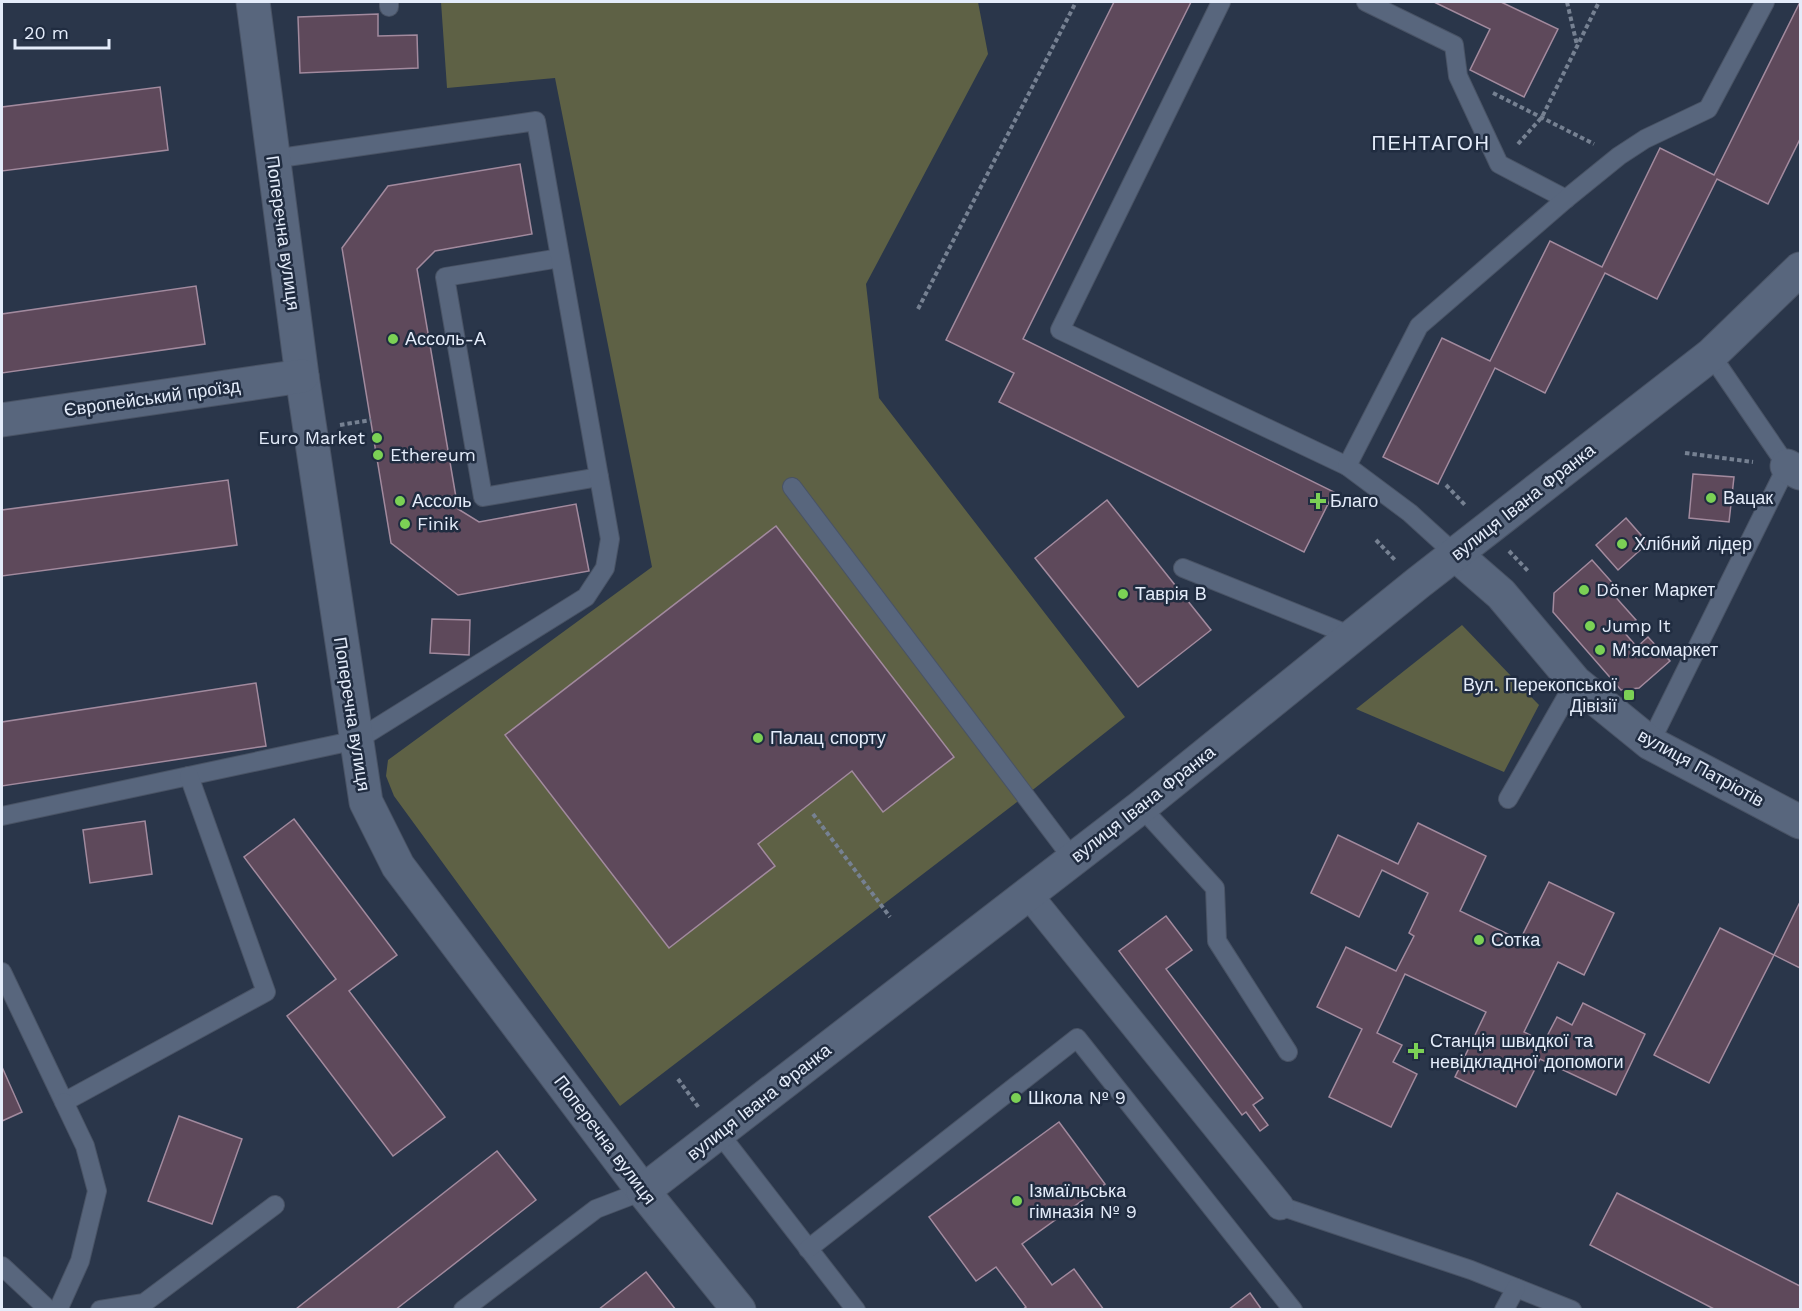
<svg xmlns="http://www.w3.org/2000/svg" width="1802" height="1311" viewBox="0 0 1802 1311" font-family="'Work Sans',sans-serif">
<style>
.green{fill:#5e6145}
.building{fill:#5e495b;stroke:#a28a9e;stroke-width:1.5}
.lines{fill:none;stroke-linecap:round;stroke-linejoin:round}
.service-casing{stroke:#495365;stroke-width:20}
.pedestrian-casing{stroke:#495365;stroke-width:29}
.minor-casing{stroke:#495365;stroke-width:35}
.tertiary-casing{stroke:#495365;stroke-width:35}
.path{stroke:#768192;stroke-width:4;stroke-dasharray:4.5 3;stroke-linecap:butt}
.service{stroke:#58667d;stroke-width:18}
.pedestrian{stroke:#58667d;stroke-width:27}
.minor{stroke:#58667d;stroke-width:33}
.tertiary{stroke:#58667d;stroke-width:33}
.poi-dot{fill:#7bd155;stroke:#202c40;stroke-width:2}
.labels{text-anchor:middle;stroke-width:5;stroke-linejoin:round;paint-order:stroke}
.street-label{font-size:18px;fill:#e4ecfa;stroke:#202c40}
.poi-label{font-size:18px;fill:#e4ecfa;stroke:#202c40;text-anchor:start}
.neighbourhood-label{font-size:20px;letter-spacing:1.5px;fill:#e4ecfa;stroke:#202c40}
</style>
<rect width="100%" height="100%" fill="#2a364a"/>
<!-- green -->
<g class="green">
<polygon points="441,2 978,2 988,54 866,284 879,398 1125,717 1025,796 620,1106 394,796 386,776 388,760 652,567 555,78 447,88"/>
<polygon points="1462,625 1539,705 1504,772 1356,709"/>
</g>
<!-- building -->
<g class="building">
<polygon points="1114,2 1191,2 1023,339 1334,492 1304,552 999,402 1014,373 946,340"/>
<polygon points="1434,2 1501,2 1558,29 1524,97 1470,70 1490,29"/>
<polygon points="1800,2 1800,139 1768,204 1717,179 1657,299 1605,273 1545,393 1495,368 1438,484 1383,457 1442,338 1490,361 1550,241 1602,267 1660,148 1714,175"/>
<polygon points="378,14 378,36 417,35 418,68 300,73 298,17"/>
<polygon points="160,87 168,150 2,171 2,107"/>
<polygon points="520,164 532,234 435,251 417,269 458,509 479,522 576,504 589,571 458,595 391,543 342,248 388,186"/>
<polygon points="196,286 205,344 2,373 2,314"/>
<polygon points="1693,474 1734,477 1729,522 1689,518"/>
<polygon points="228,480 237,545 2,576 2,510"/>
<polygon points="1107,500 1211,630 1138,687 1035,558"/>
<polygon points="1626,518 1648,543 1618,570 1596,545"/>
<polygon points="776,526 954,757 883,812 852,771 758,844 775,866 669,948 505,735"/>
<polygon points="1592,560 1617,588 1611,592 1636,620 1623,631 1637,647 1648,637 1670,661 1639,688 1621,690 1553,612 1554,593"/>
<polygon points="432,619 470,620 469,655 430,653"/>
<polygon points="256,683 266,746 2,786 2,722"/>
<polygon points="294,819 397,955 349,991 445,1117 393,1156 287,1016 336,979 244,857"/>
<polygon points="145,821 152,874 90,883 83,830"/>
<polygon points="1418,823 1486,856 1460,911 1520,940 1549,882 1614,913 1584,975 1558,962 1524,1032 1544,1042 1557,1017 1572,1025 1583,1003 1645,1034 1616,1095 1540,1059 1516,1107 1455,1077 1486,1012 1405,974 1377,1033 1402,1045 1393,1062 1417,1074 1391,1127 1329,1097 1362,1029 1317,1007 1346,947 1396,971 1414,936 1409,933 1428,893 1382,870 1359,917 1311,893 1338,835 1398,864"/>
<polygon points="1799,904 1800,905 1800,968 1774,955"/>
<polygon points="1166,916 1192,950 1166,969 1263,1098 1253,1105 1268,1125 1260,1131 1246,1112 1242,1115 1119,951"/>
<polygon points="1720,928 1774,955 1709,1083 1654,1055"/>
<polygon points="2,1067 22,1112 2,1121"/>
<polygon points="179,1116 242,1139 212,1224 148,1201"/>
<polygon points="1059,1122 1105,1184 1022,1244 1052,1285 1074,1269 1104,1310 1022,1310 1026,1307 996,1267 976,1281 929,1217"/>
<polygon points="497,1151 536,1200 435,1279 395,1310 296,1309"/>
<polygon points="1617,1193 1800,1286 1800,1310 1716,1310 1590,1245"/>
<polygon points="646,1272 676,1310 598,1310"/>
<polygon points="1250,1293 1262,1310 1228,1310"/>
</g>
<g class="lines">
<defs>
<g id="service">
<polyline points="389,2 389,7"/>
<polyline points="1221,2 1060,330 1347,466"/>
<polyline points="1366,2 1454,45 1458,76 1499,164 1566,199"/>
<polyline points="560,258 445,277 483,497 599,477"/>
<polyline points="792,487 1073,859"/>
<polyline points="1455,554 1410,513 1347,466 1419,326 1566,199 1619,156 1645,139 1708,109 1765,2"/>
<polyline points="1183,568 1352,636"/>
<polyline points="1650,743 1787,466 1711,355"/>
<polyline points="1508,799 1575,682"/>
<polyline points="1141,807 1215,888 1217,941 1288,1052"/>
<polyline points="2,816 357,740 586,597 605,568 610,539 536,121 273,159"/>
<polyline points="2,972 64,1102 266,992 189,776"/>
<polyline points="719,1133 856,1310"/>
<polyline points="1280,1206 1471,1270 1572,1310"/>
<polyline points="808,1249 1077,1038 1293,1310"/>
<polyline points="2,1266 49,1310"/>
<polyline points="58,1310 80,1261 97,1191 85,1146 64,1102"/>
<polyline points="100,1310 144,1303 275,1205"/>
<polyline points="463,1310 596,1209 643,1191"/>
<polyline points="1504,1310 1516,1288"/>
</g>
<polyline id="pedestrian" points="1028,894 1280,1206"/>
<g id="minor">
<polyline points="253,2 302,376 366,802 398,866 643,1191 739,1310"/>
<polyline points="2,420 302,376"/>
<polyline points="1787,466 1800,473"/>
</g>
<g id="tertiary">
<polyline points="1455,554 1501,594 1575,682 1650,743 1800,822"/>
<polyline points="643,1191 1141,807 1418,583 1711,355 1800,269"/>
</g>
</defs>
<!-- service casing -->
<use href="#service" class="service-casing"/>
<!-- pedestrian casing -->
<use href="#pedestrian" class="pedestrian-casing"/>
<!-- minor casing -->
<use href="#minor" class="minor-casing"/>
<!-- tertiary casing -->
<use href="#tertiary" class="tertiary-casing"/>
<!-- path -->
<g class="path">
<polyline points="1567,2 1577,45"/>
<polyline points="1493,93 1594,144"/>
<polyline points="1518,144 1542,117 1599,2"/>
<polyline points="918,309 1076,2"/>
<polyline points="340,425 371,420"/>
<polyline points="1685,453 1753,462"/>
<polyline points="1446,485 1466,506"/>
<polyline points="1376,540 1396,561"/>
<polyline points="1509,551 1529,572"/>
<polyline points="813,814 890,917"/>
<polyline points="678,1079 699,1108"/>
</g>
<!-- service -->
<use href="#service" class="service"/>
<!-- pedestrian -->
<use href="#pedestrian" class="pedestrian"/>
<!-- minor -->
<use href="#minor" class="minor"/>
<!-- tertiary -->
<use href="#tertiary" class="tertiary"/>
</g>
<!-- markers -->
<g class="poi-dot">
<circle cx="393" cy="339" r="6"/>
<circle cx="377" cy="438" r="6"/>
<circle cx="378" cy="455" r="6"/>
<circle cx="1711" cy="498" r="6"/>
<circle cx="400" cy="501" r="6"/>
<path d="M1315 492h6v6h6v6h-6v6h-6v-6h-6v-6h6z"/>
<circle cx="405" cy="524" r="6"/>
<circle cx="1622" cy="544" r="6"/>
<circle cx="1584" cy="590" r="6"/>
<circle cx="1123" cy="594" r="6"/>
<circle cx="1590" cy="626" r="6"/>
<circle cx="1600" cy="650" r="6"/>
<rect x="1623" y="689" width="12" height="12" rx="3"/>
<circle cx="758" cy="738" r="6"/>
<circle cx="1479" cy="940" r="6"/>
<path d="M1413 1042h6v6h6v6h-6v6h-6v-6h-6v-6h6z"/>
<circle cx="1016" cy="1098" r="6"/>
<circle cx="1017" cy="1201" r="6"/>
</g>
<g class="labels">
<!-- street labels -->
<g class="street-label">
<text transform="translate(283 233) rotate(82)" y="6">Поперечна вулиця</text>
<text transform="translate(152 398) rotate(-8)" y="6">Європейський проїзд</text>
<text transform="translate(1523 502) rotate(-38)" y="6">вулиця Івана Франка</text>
<text transform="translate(352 714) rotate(81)" y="6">Поперечна вулиця</text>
<text transform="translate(1701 768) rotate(29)" y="6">вулиця Патріотів</text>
<text transform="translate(1143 804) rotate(-38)" y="6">вулиця Івана Франка</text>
<text transform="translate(759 1102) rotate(-38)" y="6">вулиця Івана Франка</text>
<text transform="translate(605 1140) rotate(53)" y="6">Поперечна вулиця</text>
</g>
<!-- poi labels -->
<g class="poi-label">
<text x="405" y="345">Ассоль-А</text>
<text x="365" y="444" text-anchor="end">Euro Market</text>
<text x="390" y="461">Ethereum</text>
<text x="1723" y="504">Вацак</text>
<text x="412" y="507">Ассоль</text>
<text x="1330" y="507">Благо</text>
<text x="417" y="530">Finik</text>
<text x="1634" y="550">Хлібний лідер</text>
<text x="1596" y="596">Döner Маркет</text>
<text x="1135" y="600">Таврія В</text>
<text x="1602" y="632">Jump It</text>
<text x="1612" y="656">М'ясомаркет</text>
<text x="1617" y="691" text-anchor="end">Вул. Перекопської<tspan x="1617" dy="21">Дівізії</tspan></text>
<text x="770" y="744">Палац спорту</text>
<text x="1491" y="946">Сотка</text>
<text x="1430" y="1047">Станція швидкої та<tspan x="1430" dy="21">невідкладної допомоги</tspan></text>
<text x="1028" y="1104">Школа № 9</text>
<text x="1029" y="1197">Ізмаїльська<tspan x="1029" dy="21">гімназія № 9</tspan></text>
</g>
<!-- neighbourhood labels -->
<g class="neighbourhood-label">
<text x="1431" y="150">ПЕНТАГОН</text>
</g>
</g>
<!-- border -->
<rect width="1802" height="1311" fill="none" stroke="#e4ecfa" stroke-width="6"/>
<!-- scale -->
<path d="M15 39v9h94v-9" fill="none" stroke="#e4ecfa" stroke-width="3"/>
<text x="24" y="39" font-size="18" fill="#e4ecfa" stroke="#202c40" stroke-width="4.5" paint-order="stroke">20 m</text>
</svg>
